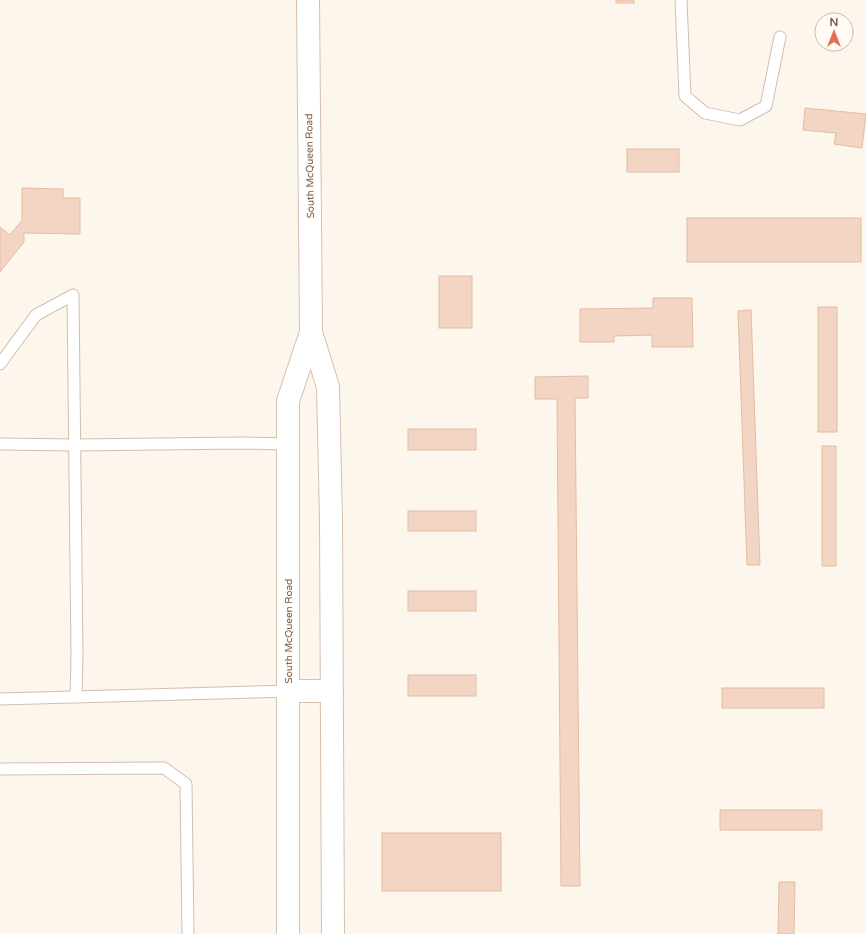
<svg xmlns="http://www.w3.org/2000/svg" width="866" height="934" viewBox="0 0 866 934" font-family="'Varela Round',sans-serif">
<style>
.building{fill:#f3d5c3;stroke:#e6bba3}
.lines{fill:none;stroke-linecap:round;stroke-linejoin:round}
.service-casing{stroke:#d1beb0;stroke-width:13}
.secondary-casing{stroke:#d6c0b0;stroke-width:24}
.service{stroke:#fff;stroke-width:11}
.secondary{stroke:#fff;stroke-width:22}
.labels{text-anchor:middle;stroke-width:3;stroke-linejoin:round;paint-order:stroke}
.street-label{font-size:10px;fill:#7a5c4d;stroke:#fffaf3}
</style>
<rect width="100%" height="100%" fill="#fdf6ec"/>
<!-- building -->
<g class="building">
<rect x="616" y="0" width="18" height="3"/>
<polygon points="805,108 866,114 862,148 834,144 836,133 803,130"/>
<rect x="627" y="149" width="52" height="23"/>
<polygon points="22,188 63,189 63,198 80,198 80,234 24,233 24,242 0,272 0,227 10,235 22,220"/>
<rect x="687" y="218" width="174" height="44"/>
<rect x="439" y="276" width="33" height="52"/>
<polygon points="653,298 692,298 693,347 652,347 652,335 614,336 614,342 580,342 580,309 653,308"/>
<rect x="818" y="307" width="19" height="125"/>
<polygon points="751,310 760,565 747,565 738,311"/>
<polygon points="588,376 588,398 575,398 580,886 561,886 557,399 535,399 535,377"/>
<rect x="408" y="429" width="68" height="21"/>
<rect x="822" y="446" width="14" height="120"/>
<rect x="408" y="511" width="68" height="20"/>
<rect x="408" y="591" width="68" height="20"/>
<rect x="408" y="675" width="68" height="21"/>
<rect x="722" y="688" width="102" height="20"/>
<rect x="720" y="810" width="102" height="20"/>
<rect x="382" y="833" width="119" height="58"/>
<polygon points="779,882 795,882 794,934 778,934"/>
</g>
<g class="lines">
<defs>
<g id="service">
<polyline points="681,0 685,96 705,113 740,120 766,106 780,37"/>
<polyline points="0,364 36,315 73,295 77,655 76,697"/>
<polyline points="0,444 75,445 242,443 288,444"/>
<polyline points="0,699 288,691"/>
<polyline points="0,769 164,768 186,784 188,934"/>
</g>
<g id="secondary">
<polyline points="308,0 311,332 328,387 331,520 333,934"/>
<polyline points="288,691 332,691"/>
<polyline points="288,934 288,401 311,332"/>
</g>
</defs>
<!-- service casing -->
<use href="#service" class="service-casing"/>
<!-- secondary casing -->
<use href="#secondary" class="secondary-casing"/>
<!-- service -->
<use href="#service" class="service"/>
<!-- secondary -->
<use href="#secondary" class="secondary"/>
</g>
<g class="labels">
<!-- street labels -->
<g class="street-label">
<text transform="translate(309 166) rotate(-91)" y="4">South McQueen Road</text>
<text transform="translate(288 631) rotate(-90)" y="4">South McQueen Road</text>
</g>
</g>
<!-- north arrow -->
<g transform="translate(834 32)"><circle r="19" fill="#fffaf3" stroke="#cabbb1"/>
<path d="M0-3L7 15L0 10L-7 15Z" fill="#e76f51"/>
<text y="-6" font-size="11" font-weight="bold" text-anchor="middle" fill="#7a5c4d">N</text>
</g>
</svg>
